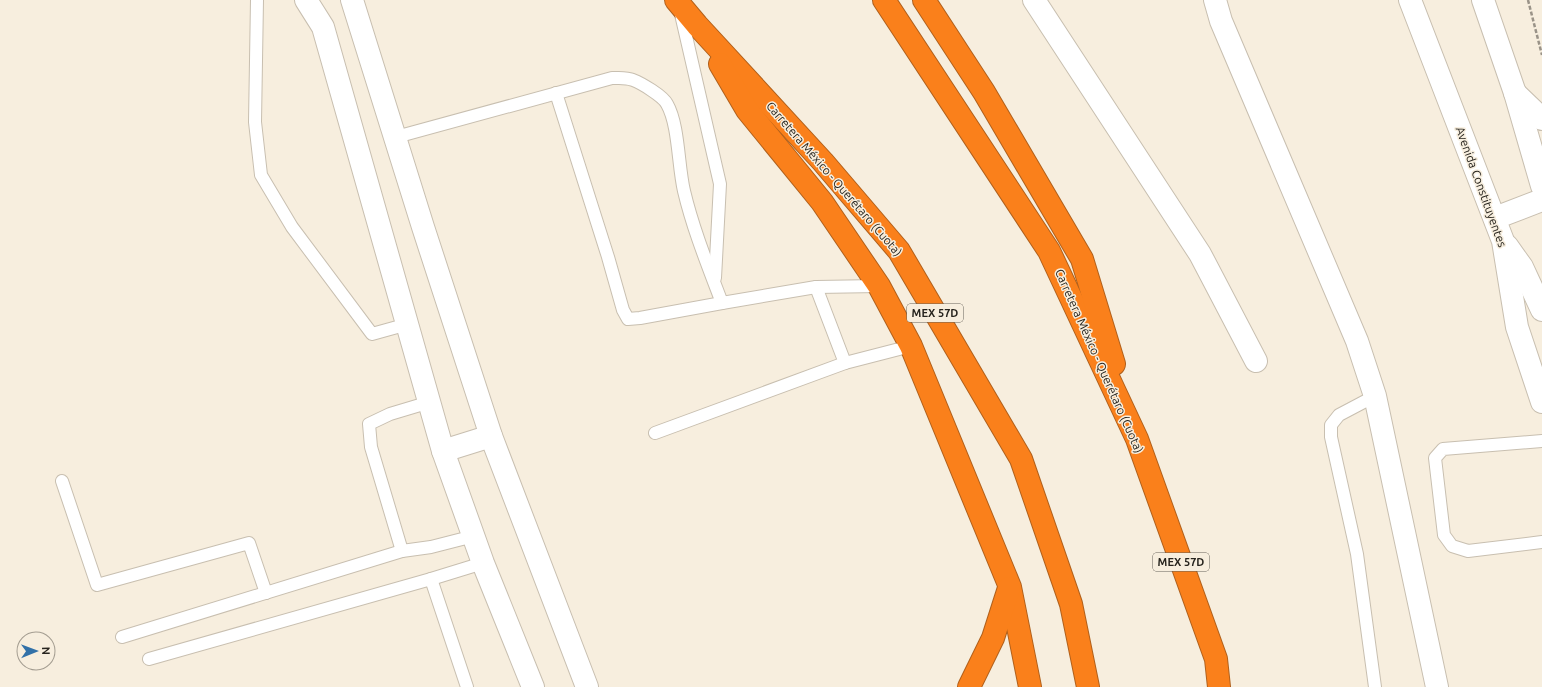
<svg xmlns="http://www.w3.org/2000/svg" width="1542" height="687" viewBox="0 0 1542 687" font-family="Ubuntu,sans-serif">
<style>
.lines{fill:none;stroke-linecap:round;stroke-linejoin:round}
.lane-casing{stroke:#c8bfb0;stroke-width:14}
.street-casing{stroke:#c8bfb0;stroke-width:24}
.secondary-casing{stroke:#c8bfb0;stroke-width:24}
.highway-casing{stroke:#b0601c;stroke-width:24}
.path{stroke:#9a9388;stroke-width:2.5;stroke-dasharray:4 2;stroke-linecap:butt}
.lane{stroke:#fff;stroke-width:12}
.street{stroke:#fff;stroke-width:22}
.secondary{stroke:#fff;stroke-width:22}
.highway{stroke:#fa801b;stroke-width:22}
.labels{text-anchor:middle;stroke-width:3;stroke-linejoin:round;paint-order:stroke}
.shield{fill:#f7eede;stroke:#656158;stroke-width:1}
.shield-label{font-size:11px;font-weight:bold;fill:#27241e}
.street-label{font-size:12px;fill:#27241e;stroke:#f7eede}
</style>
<rect width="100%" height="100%" fill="#f7eede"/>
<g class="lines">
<defs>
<g id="lane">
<polyline points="257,0 255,122 261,175 292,227 372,334 408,324"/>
<polyline points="680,10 720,184 715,278"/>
<polyline points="556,93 608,257 623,310 628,319 640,318 722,303"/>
<path d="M396,137L612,78C619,78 626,77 633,80C641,83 663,96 667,104C679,125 678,166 684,191C693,229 708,266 722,303L816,287L879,286"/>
<polyline points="816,287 845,363 911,346"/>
<polyline points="430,402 390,414 369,424 371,447 402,551 431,547 474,536"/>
<polyline points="655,433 845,363"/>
<polyline points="1542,441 1443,449 1435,458 1444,535 1452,546 1468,551 1542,542"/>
<polyline points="62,481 97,585 249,543 266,593"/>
<polyline points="122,637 402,551"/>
<polyline points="149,659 431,579"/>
<polyline points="467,687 431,579 483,563"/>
<polyline points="1375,687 1357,554 1331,437 1331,425 1339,415 1375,396"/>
</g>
<g id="street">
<polyline points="306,0 323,27 443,451 483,563 533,687"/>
<polyline points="352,0 423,227 491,436 587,687"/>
<polyline points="1034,0 1200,254 1256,361"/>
<polyline points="1215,0 1221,21 1357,341 1375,396 1437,687"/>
<polyline points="1515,93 1542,119"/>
<polyline points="443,451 491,436"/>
</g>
<g id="secondary">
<polyline points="1410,0 1503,241 1517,327 1542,402"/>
<polyline points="1483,0 1515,93 1542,186"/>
<polyline points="1495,218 1542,200"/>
<polyline points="1507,246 1522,267 1542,310"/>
</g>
<g id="highway">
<polyline points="676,0 697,25 823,162 899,251 1021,459 1071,604 1088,687"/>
<polyline points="884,0 1049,251 1137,439 1216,659 1219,687"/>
<polyline points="924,0 984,92 1082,259 1114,364"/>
<polyline points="720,64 747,110 822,202 879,286 911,346 1010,587 1030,687"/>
<polyline points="969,687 993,638 1009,588"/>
</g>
</defs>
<!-- lane casing -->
<use href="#lane" class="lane-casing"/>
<!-- street casing -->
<use href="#street" class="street-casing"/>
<!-- secondary casing -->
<use href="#secondary" class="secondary-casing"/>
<!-- highway casing -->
<use href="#highway" class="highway-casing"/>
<!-- path -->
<polyline class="path" points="1528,0 1542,55"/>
<!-- lane -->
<use href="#lane" class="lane"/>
<!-- street -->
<use href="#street" class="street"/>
<!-- secondary -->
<use href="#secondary" class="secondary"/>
<!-- highway -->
<use href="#highway" class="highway"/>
</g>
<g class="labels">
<!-- shield labels -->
<g class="shield">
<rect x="907" y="304" width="56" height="18" rx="3"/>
<rect x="1153" y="553" width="56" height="18" rx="3"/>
</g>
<g class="shield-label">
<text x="935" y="317">MEX 57D</text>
<text x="1181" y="566">MEX 57D</text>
</g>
<!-- street labels -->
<g class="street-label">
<text transform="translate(834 179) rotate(49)" y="4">Carretera México - Querétaro (Cuota)</text>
<text transform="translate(1481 187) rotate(70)" y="4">Avenida Constituyentes</text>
<text transform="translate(1099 361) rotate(66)" y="4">Carretera México - Querétaro (Cuota)</text>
</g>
</g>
<!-- north arrow -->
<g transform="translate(36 651) rotate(89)"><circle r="19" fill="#f7eede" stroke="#a49d91"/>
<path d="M0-3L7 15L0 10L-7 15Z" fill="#3271a8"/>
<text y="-6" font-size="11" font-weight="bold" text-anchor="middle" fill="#27241e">N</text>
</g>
</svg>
